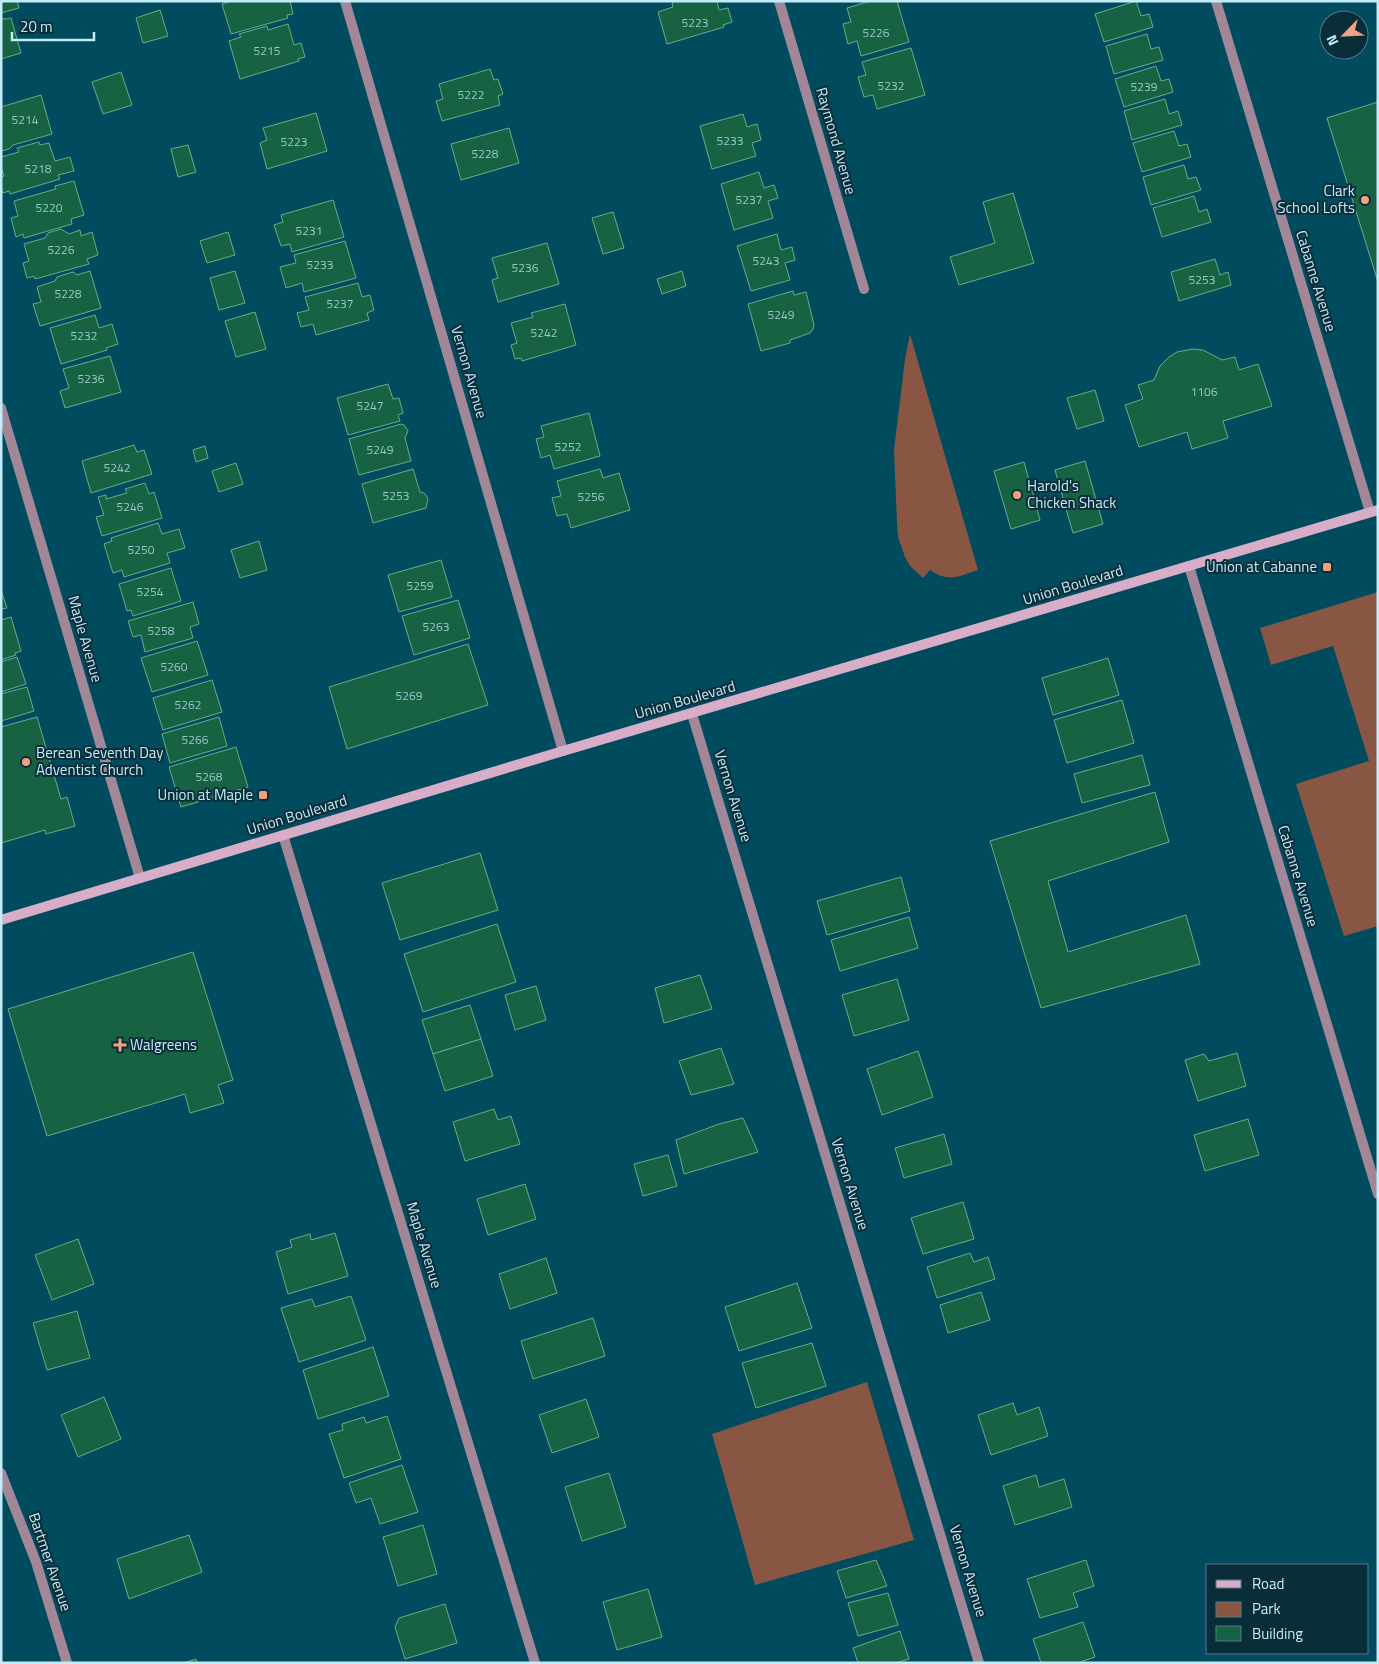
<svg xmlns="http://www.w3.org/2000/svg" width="1379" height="1664" viewBox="0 0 1379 1664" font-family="'Titillium Web',sans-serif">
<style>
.green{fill:#895644}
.building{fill:#176243;stroke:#68ad8a}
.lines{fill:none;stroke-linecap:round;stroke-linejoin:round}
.street{stroke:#a28798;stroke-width:10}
.secondary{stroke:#d7adc7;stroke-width:10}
.poi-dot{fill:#f2a081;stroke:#0a2e39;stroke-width:2}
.labels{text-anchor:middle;stroke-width:4;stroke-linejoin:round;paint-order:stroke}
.number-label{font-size:12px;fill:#99c9cb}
.street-label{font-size:15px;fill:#c4ebf8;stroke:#0a2e39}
.poi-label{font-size:15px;fill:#c4ebf8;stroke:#0a2e39;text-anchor:end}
</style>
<rect width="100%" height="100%" fill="#004b5d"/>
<!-- green -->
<g class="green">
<path d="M910,334L978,570C959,576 949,583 930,570L923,578L910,566L905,557L898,537L897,523L894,450L905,359Z"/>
<polygon points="1378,592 1378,926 1344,936 1296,784 1369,761 1333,646 1271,665 1260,628"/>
<polygon points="867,1382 914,1540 755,1585 712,1434"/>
</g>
<!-- building -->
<g class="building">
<polygon points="1,1 17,1 19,8 1,13"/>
<polygon points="232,1 290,1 293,14 287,15 288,18 231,34 222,4"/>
<polygon points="673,1 717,1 719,10 728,8 732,22 723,25 724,27 667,44 658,12 673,7 672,4"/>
<polygon points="871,1 897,1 909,42 861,56 857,41 848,44 843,24 851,22 847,8"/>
<polygon points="1136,1 1141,16 1149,14 1153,27 1104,42 1095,14"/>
<polygon points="160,10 168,36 143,43 136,18"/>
<polygon points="1,18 5,19 11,18 21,53 1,59"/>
<polygon points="288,24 294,45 301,43 305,57 298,59 299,61 240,79 229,41 241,37 239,34 267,26 268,30"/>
<polygon points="1147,34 1151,49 1159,47 1163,60 1114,74 1106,46"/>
<polygon points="911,48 925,95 877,109 873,95 864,97 858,77 866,75 862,62"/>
<polygon points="1156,66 1161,81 1169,79 1173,92 1124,107 1115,79"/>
<polygon points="490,69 494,80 498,79 503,94 498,96 500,105 442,121 436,101 443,99 439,84"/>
<polygon points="121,72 132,105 103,114 92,82"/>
<polygon points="41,95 52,134 13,145 9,149 1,151 1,107"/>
<polygon points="1165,99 1169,114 1178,111 1182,125 1132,140 1124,111"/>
<polygon points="1378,102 1378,282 1327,118"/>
<polygon points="316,113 327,151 267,169 260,143 267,140 263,128"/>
<polygon points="743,114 747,127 757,124 761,140 752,143 756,156 712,169 700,126"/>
<polygon points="509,128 519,163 461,180 451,144"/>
<polygon points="1174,131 1179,146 1187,144 1191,157 1142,172 1133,143"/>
<polygon points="39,142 40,145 49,143 55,161 70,157 74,171 58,175 60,179 10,194 9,191 3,193 1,186 1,177 4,176 1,167 1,157 19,152 17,148"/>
<polygon points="188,145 196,172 178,177 171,149"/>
<polygon points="1184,165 1188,179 1196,177 1201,190 1151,205 1143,177"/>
<polygon points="759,172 764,188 774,185 778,198 768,201 773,218 734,230 721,184"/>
<polygon points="74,181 84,215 71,219 72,224 24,238 23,234 16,237 11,218 18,216 14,201 56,189 55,186"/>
<polygon points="1013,193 1034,263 959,285 950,257 995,243 983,202"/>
<polygon points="1194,196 1199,212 1207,209 1211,222 1162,237 1153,208"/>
<polygon points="333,200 344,237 292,252 290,244 281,246 274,225 283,222 281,215"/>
<polygon points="613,212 624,248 603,254 592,218"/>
<polygon points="61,229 69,234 80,230 81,236 92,232 98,255 87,259 89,264 35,279 34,276 27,278 23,263 29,261 24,244 45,238 48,233"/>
<polygon points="228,232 235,255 207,263 200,241"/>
<polygon points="777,234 781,250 792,247 795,260 785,263 790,280 751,291 737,246"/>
<polygon points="345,241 356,278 304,292 302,283 286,288 280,267 296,263 294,255"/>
<polygon points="547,243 559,284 498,302 492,280 498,278 492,258"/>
<polygon points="1215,259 1220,275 1228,272 1231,285 1179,301 1171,272"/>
<polygon points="90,271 101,308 40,326 33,304 41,302 37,287 55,281 57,277 73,272 77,275"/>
<polygon points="235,271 245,303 219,310 210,278"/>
<polygon points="682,271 686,286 662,294 657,279"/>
<polygon points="358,283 362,297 370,295 374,310 367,313 369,320 316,335 313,324 301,327 297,313 309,310 305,297"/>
<polygon points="793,291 794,295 806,292 814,325 813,329 810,333 790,340 790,343 761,351 748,304"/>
<polygon points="565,304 576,345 522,361 521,358 515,359 511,345 517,343 511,323 533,317 531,313"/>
<polygon points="255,312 266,349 236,357 225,321"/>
<polygon points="95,315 99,328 112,324 118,344 106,348 107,350 61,364 50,328"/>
<polygon points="1192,349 1203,350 1222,360 1235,357 1239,370 1258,364 1272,406 1223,421 1228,438 1192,449 1187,432 1139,447 1125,405 1143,399 1138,385 1154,380 1160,366 1169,357 1177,352"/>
<polygon points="110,356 121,392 65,408 60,391 69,388 63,369"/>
<polygon points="388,384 393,399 399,398 403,413 398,415 400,421 348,435 337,398"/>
<polygon points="1095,390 1104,421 1077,429 1067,398"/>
<polygon points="589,413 600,456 554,469 550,455 541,458 536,439 544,437 541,426"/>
<polygon points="401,424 404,425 408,431 405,438 411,461 359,475 349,439"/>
<polygon points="134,445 137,452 144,450 152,474 91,493 82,461"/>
<polygon points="205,446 208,458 196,462 193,450"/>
<polygon points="1085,461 1103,524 1073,533 1055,470"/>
<polygon points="1024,462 1040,520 1011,529 994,471"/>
<polygon points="236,463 243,484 219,492 212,471"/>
<polygon points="413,469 420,492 424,493 428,498 426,508 373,523 362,484"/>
<polygon points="600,469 603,478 619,473 630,510 571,528 567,514 557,516 552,498 561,496 557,481"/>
<polygon points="145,483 149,494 154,492 162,518 102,536 96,517 104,515 98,497 106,495 106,499 127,493 125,489"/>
<polygon points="158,523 162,534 179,529 185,548 167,553 170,563 124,577 122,570 113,573 104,544 112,541 111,538"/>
<polygon points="259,541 267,570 240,578 231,550"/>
<polygon points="441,560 452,597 399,612 388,575"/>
<polygon points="171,568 181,601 133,616 131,610 127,611 119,584"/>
<polygon points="1,590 7,608 1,609"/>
<polygon points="458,600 470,638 414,655 402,616"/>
<polygon points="193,602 199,624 190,627 193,638 145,652 141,635 133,637 128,621"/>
<polygon points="11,617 21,651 15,653 16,655 1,660 1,620"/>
<polygon points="197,641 208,675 152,692 141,658"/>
<polygon points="468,644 488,705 347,749 329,687"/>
<polygon points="17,657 26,684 1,692 1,662"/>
<polygon points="1108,658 1119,695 1053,715 1042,678"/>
<polygon points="212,680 222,712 163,730 153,698"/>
<polygon points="27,687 34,711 1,721 1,694"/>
<polygon points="1122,700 1134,743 1067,763 1054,720"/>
<polygon points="37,717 61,799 67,797 75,826 46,834 45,830 1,843 1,727"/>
<polygon points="219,717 227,746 170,763 162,734"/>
<polygon points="236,747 248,787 181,807 169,767"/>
<polygon points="1142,755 1150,785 1082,803 1074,774"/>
<polygon points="1155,792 1169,842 1048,881 1068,952 1186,915 1200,964 1041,1008 990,841"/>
<polygon points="480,853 498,910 400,940 382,883"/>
<polygon points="901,877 910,911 827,935 817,901"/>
<polygon points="909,917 918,948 840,971 831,940"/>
<polygon points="497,924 516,982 423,1012 404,954"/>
<polygon points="193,952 233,1080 218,1085 224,1103 190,1113 185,1094 47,1136 8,1009"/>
<polygon points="700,975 712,1009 664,1023 655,988"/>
<polygon points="897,979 909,1020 854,1036 842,995"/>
<polygon points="536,986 546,1020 515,1030 505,995"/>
<polygon points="470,1005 481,1039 433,1054 422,1020"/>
<polygon points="481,1039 493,1076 445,1091 433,1054"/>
<polygon points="721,1048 734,1084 691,1095 679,1061"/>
<polygon points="918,1051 933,1097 882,1115 867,1069"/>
<polygon points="1237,1053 1246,1086 1198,1101 1185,1060 1204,1054 1209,1061"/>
<polygon points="494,1109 498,1120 511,1116 520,1144 465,1161 453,1122"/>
<polygon points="743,1118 758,1152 684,1174 676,1140 719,1124"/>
<polygon points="1248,1119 1259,1155 1205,1171 1194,1135"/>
<polygon points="944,1134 952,1164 904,1178 895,1148"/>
<polygon points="668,1155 677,1186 643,1196 634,1164"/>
<polygon points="525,1184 536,1219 488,1235 477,1199"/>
<polygon points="963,1202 974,1239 923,1254 911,1218"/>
<polygon points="335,1233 348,1276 288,1294 276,1252 292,1247 290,1240 310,1234 311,1240"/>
<polygon points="78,1239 94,1284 52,1300 35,1255"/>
<polygon points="970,1253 974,1262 988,1257 995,1279 937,1298 927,1267"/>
<polygon points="546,1258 557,1293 510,1309 499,1274"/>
<polygon points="797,1283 812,1328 739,1351 725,1307"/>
<polygon points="981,1292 990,1320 948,1333 940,1305"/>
<polygon points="351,1296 366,1340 299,1362 281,1308 312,1299 315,1307"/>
<polygon points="77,1311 90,1358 47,1370 33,1323"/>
<polygon points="593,1318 605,1356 533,1379 521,1341"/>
<polygon points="812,1343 826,1386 756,1408 742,1363"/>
<polygon points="373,1347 389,1396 318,1419 303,1370"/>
<polygon points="104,1397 121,1439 78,1457 61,1415"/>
<polygon points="586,1399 599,1437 552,1453 539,1415"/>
<polygon points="1013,1403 1017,1415 1039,1407 1048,1436 991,1455 978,1415"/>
<polygon points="387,1416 401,1459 344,1478 329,1434 343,1430 342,1424 364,1417 366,1423"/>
<polygon points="402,1465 418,1512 380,1524 371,1498 356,1503 349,1483"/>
<polygon points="609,1473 626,1527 582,1541 565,1487"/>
<polygon points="1036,1475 1039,1487 1064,1479 1072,1507 1015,1525 1003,1486"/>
<polygon points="423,1525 437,1574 398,1586 383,1537"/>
<polygon points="189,1535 202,1572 129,1599 117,1559"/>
<polygon points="876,1560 887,1586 846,1598 837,1571"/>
<polygon points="1086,1560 1094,1586 1073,1593 1078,1607 1040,1618 1027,1579"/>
<polygon points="648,1589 662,1637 617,1650 603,1602"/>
<polygon points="888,1593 898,1625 858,1636 848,1603"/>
<polygon points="445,1604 457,1643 405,1659 395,1627 399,1618"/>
<polygon points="1083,1622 1095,1657 1077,1663 1041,1663 1033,1639"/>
<polygon points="900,1631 909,1659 895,1663 858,1663 853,1648"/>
<polygon points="196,1659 197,1663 183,1663"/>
</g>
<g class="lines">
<!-- street -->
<g class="street">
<polyline points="345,1 563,751"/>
<polyline points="779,1 864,289"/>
<polyline points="1216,1 1370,512"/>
<polyline points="1,408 140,878"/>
<polyline points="1189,566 1378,1194"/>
<polyline points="692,714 979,1663"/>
<polyline points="283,835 535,1663"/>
<polyline points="1,1473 36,1562 67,1663"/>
</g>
<!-- secondary -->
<polyline class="secondary" points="1,920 563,751 1378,510"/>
</g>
<!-- markers -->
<g class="poi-dot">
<circle cx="1365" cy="200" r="5"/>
<circle cx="1017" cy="495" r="5"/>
<rect x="1322" y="562" width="10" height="10" rx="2.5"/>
<circle cx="26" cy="762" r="5"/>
<rect x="258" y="790" width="10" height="10" rx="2.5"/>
<path d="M117.5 1037.5h5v5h5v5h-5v5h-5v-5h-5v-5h5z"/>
</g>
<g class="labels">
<!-- number labels -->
<g class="number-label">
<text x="695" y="27">5223</text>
<text x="876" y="37">5226</text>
<text x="267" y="55">5215</text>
<text x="891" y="90">5232</text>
<text x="1144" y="91">5239</text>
<text x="471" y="99">5222</text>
<text x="25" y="124">5214</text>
<text x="730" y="145">5233</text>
<text x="294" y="146">5223</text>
<text x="485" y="158">5228</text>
<text x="38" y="173">5218</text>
<text x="749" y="204">5237</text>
<text x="49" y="212">5220</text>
<text x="309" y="235">5231</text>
<text x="61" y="254">5226</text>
<text x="766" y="265">5243</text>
<text x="320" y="269">5233</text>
<text x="525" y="272">5236</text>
<text x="1202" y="284">5253</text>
<text x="68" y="298">5228</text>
<text x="340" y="308">5237</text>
<text x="781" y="319">5249</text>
<text x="544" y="337">5242</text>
<text x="84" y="340">5232</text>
<text x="91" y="383">5236</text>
<text x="1204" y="396">1106</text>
<text x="370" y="410">5247</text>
<text x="568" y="451">5252</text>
<text x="380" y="454">5249</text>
<text x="117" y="472">5242</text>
<text x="396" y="500">5253</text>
<text x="591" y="501">5256</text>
<text x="130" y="511">5246</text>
<text x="141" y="554">5250</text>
<text x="420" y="590">5259</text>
<text x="150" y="596">5254</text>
<text x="436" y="631">5263</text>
<text x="161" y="635">5258</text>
<text x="174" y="671">5260</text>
<text x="409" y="700">5269</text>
<text x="188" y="709">5262</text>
<text x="195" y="744">5266</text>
<text x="209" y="781">5268</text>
</g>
<!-- street labels -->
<g class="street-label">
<text transform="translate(836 141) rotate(74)" y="5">Raymond Avenue</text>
<text transform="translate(1316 281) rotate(73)" y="5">Cabanne Avenue</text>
<text transform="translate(469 372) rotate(74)" y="5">Vernon Avenue</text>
<text transform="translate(1073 585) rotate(-17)" y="5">Union Boulevard</text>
<text transform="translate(85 639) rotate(74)" y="5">Maple Avenue</text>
<text transform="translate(685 700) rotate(-16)" y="5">Union Boulevard</text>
<text transform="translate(733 796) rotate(73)" y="5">Vernon Avenue</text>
<text transform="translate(297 815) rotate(-17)" y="5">Union Boulevard</text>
<text transform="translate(1298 876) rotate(73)" y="5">Cabanne Avenue</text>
<text transform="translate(850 1184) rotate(73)" y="5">Vernon Avenue</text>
<text transform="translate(424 1245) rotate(73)" y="5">Maple Avenue</text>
<text transform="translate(50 1562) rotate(71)" y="5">Bartmer Avenue</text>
<text transform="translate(968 1571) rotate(73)" y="5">Vernon Avenue</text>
</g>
<!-- poi labels -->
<g class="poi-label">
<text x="1355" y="196">Clark<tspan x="1355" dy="17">School Lofts</tspan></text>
<text x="1027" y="491" text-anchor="start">Harold's<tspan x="1027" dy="17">Chicken Shack</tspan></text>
<text x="1317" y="572">Union at Cabanne</text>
<text x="36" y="758" text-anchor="start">Berean Seventh Day<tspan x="36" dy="17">Adventist Church</tspan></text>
<text x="253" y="800">Union at Maple</text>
<text x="130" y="1050" text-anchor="start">Walgreens</text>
</g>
</g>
<!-- border -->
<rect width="1379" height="1664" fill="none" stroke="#c4ebf8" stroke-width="5"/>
<!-- legend -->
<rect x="1206" y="1564" width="162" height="90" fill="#0a2e39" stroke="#547a85"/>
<rect x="1216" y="1580" width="25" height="8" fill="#d7adc7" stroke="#547a85"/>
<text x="1252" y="1589" font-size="15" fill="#c4ebf8">Road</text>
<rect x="1216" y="1602" width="25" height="15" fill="#895644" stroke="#547a85"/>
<text x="1252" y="1614" font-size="15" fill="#c4ebf8">Park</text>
<rect x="1216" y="1626" width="25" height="15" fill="#176243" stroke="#547a85"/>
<text x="1252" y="1639" font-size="15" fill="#c4ebf8">Building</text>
<!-- north arrow -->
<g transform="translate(1344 35) rotate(246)"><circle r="24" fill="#0a2e39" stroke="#547a85"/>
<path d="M0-4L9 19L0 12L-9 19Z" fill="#f2a081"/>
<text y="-8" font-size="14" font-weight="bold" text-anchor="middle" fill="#c4ebf8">N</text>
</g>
<!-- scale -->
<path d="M12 32v8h82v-8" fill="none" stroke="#c4ebf8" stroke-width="2.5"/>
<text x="20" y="32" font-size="15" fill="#c4ebf8" stroke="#0a2e39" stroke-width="4" paint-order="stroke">20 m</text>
</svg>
